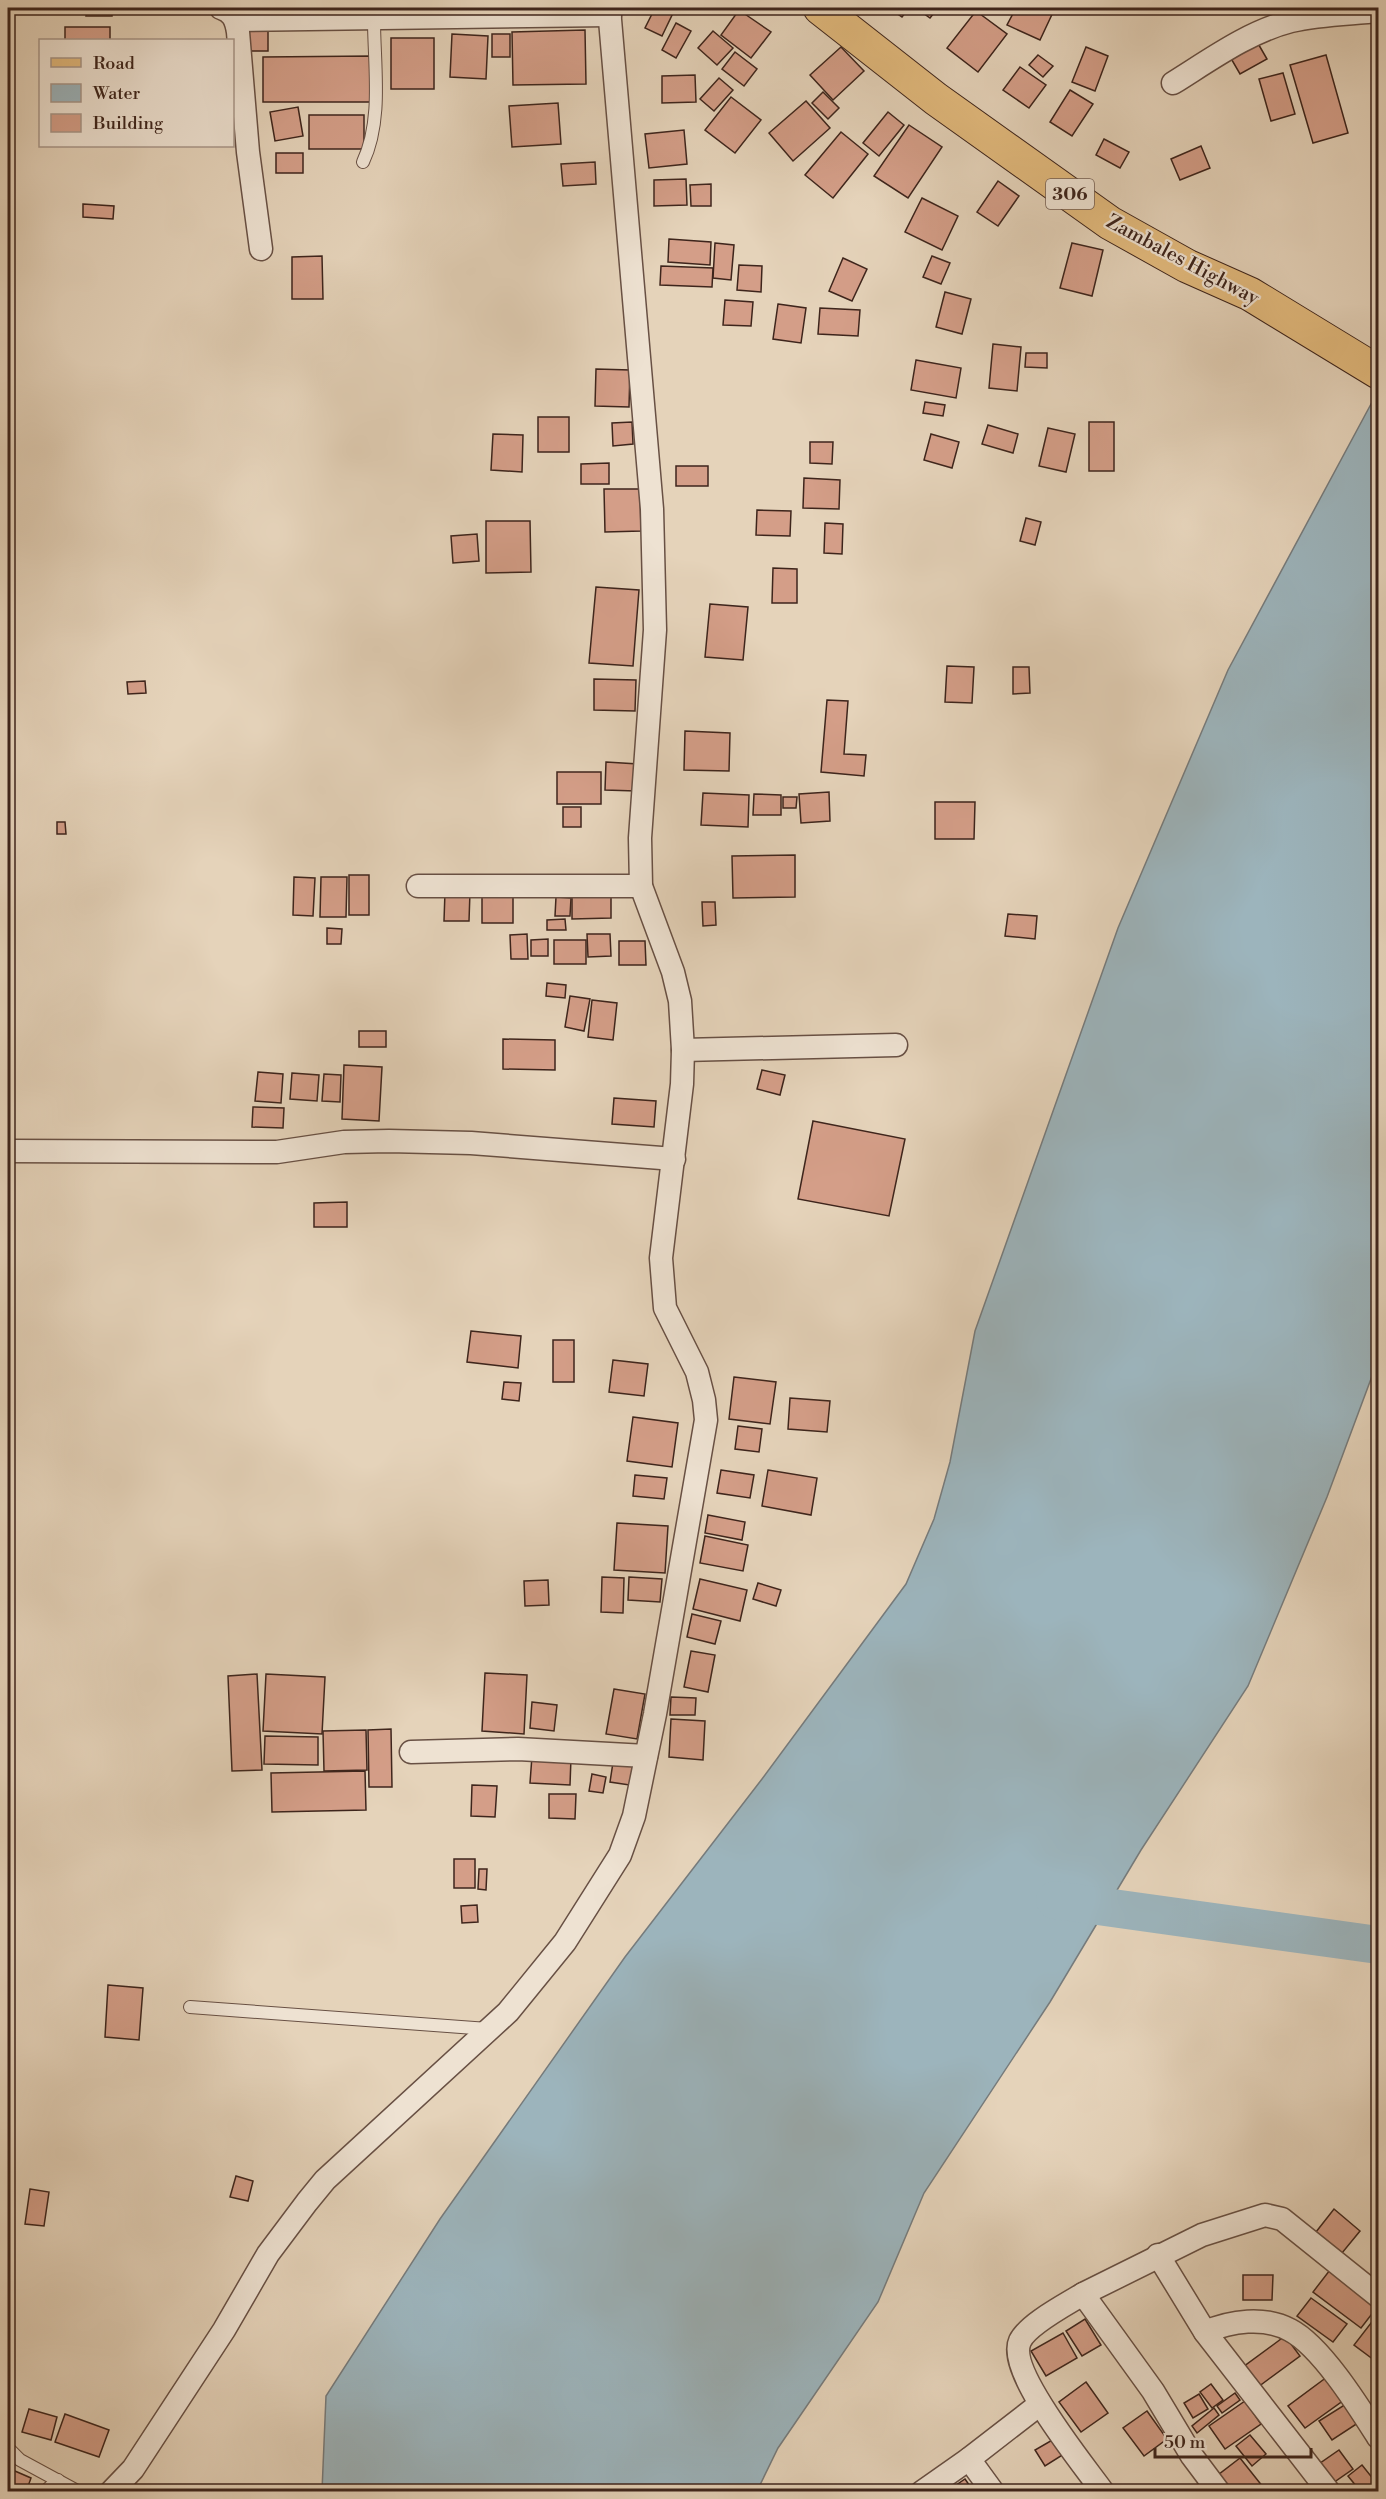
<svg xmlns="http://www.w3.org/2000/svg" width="1386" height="2499" viewBox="0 0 1386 2499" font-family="'Libre Bodoni',serif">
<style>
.water{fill:#9cb4bc;stroke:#767b7c;stroke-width:1.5}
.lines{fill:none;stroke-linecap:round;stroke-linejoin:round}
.river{stroke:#9cb4bc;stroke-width:38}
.building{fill:#d49e88;stroke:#3e251c;stroke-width:1.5}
.lane-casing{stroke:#685044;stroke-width:14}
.street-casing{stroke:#685044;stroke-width:25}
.primary-casing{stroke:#3e251c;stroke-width:35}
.lane{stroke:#eee2d2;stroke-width:12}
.street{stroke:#eee2d2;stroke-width:22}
.primary{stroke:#e2ba7d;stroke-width:33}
.labels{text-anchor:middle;stroke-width:4.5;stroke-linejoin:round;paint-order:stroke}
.shield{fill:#eee2d2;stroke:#735e53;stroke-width:1.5}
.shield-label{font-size:18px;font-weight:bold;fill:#3e251c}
.street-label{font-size:20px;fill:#3e251c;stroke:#eee2d2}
</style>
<rect width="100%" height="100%" fill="#e5d3ba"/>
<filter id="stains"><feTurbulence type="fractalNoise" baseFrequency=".00333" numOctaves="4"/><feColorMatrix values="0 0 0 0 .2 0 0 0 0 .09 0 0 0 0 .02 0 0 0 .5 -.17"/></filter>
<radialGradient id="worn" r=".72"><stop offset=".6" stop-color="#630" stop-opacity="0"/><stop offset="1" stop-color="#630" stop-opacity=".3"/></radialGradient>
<!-- water -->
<polygon class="water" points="1378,391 1378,1360 1327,1497 1248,1686 1141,1850 1050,2002 924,2193 878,2302 778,2448 757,2491 322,2491 326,2396 440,2219 625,1957 762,1779 906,1584 934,1519 950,1462 975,1331 1118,928 1228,670"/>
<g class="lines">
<!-- river -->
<polyline class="river" points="1055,1900 1378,1945"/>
</g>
<!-- building -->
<g class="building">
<polygon points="87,8 112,8 112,16 86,16"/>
<polygon points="655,8 674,11 662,36 645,28"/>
<polygon points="889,8 909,8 902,17"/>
<polygon points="916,8 938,8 930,18"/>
<polygon points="1016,8 1055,8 1040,40 1007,25"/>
<polygon points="739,10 771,32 751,58 721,35"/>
<polygon points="976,11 1007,34 978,72 947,48"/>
<polygon points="676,23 691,31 676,58 662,50"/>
<rect x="65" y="27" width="45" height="13"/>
<polygon points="248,30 268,31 268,51 247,51"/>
<polygon points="585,30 586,84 513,85 512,32"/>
<polygon points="713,31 733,48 717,65 698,48"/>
<polygon points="452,34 488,36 486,79 450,77"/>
<rect x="492" y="34" width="18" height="23"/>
<rect x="391" y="38" width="43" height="51"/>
<polygon points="1256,40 1267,59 1240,74 1229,55"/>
<polygon points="841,47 864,71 833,100 810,75"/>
<polygon points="1086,47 1108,56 1095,91 1072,82"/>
<polygon points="735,52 757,69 744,86 722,69"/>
<polygon points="1038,55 1053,66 1043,77 1029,65"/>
<polygon points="1326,55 1348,133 1313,143 1290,65"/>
<polygon points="371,56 371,102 263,102 263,57"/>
<polygon points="1020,67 1046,85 1029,108 1003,90"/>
<polygon points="1283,73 1295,114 1271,121 1259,79"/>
<polygon points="695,75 696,102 662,103 662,76"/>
<polygon points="719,78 733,90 714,111 700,99"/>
<polygon points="1070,90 1093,104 1072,136 1050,122"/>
<polygon points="823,92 839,108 828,119 812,103"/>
<polygon points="731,97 761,120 735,153 705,130"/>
<polygon points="806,101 830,128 793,161 769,133"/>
<polygon points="558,103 561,144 512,147 509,106"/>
<polygon points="298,107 303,136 275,141 270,112"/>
<polygon points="888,112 904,125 879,156 863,143"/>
<rect x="309" y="115" width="55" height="34"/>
<polygon points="909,125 942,147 908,198 874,176"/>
<polygon points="684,130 687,164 649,168 645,134"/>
<polygon points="841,132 868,154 833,198 805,175"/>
<polygon points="1104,139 1129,152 1120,168 1096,155"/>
<polygon points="1201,146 1210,168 1180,180 1171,159"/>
<rect x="276" y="153" width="27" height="20"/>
<polygon points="595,162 596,184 563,186 561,164"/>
<polygon points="686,179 687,205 654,206 654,180"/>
<polygon points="998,181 1019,196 998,226 977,212"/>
<polygon points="711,184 711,206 691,206 690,185"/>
<polygon points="922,198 958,216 942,250 905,232"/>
<polygon points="83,204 114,206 113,219 83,217"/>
<polygon points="669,239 711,242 710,265 668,262"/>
<polygon points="715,243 734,245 731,280 713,278"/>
<polygon points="1072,243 1103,250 1092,296 1060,288"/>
<polygon points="322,256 323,299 292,299 292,257"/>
<polygon points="932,256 950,263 941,284 923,277"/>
<polygon points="843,258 867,269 852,301 829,291"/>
<polygon points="739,265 762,266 761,292 737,290"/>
<polygon points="661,266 713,268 712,287 660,285"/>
<polygon points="945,292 971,299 962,334 936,327"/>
<polygon points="725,300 753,302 751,326 723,325"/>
<polygon points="778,304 806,308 801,343 773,339"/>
<polygon points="820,308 860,310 858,336 818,334"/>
<polygon points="993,344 1021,347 1017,391 989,388"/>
<polygon points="1026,353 1047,353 1047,368 1025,367"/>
<polygon points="916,360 961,368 956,398 911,390"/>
<polygon points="596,369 630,370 629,407 595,406"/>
<polygon points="925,402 945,405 943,416 923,413"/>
<rect x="538" y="417" width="31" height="35"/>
<polygon points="632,422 633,444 613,446 612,423"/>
<rect x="1089" y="422" width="25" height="49"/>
<polygon points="988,425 1018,434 1013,453 982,444"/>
<polygon points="1048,428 1075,434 1066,472 1039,466"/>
<polygon points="493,434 523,435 522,472 491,470"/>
<polygon points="931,434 959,442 952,468 924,460"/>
<polygon points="810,442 833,442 832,464 810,463"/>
<polygon points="609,463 609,484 581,484 581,464"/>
<rect x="676" y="466" width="32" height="20"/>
<polygon points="804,478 840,480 839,509 803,508"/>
<polygon points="604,489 640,489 641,531 605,532"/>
<polygon points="757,510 791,511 790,536 756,535"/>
<polygon points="1026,518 1041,522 1035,545 1020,541"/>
<polygon points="486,521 530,521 531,572 486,573"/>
<polygon points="825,523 843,524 842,554 824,553"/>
<polygon points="477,534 479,561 453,563 451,536"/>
<polygon points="773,568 797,569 797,603 772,603"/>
<polygon points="596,587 639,590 633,666 589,663"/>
<polygon points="710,604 748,607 743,660 705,657"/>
<polygon points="947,666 974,667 972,703 945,702"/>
<polygon points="1013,667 1029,667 1030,693 1013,694"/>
<polygon points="594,679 636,680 635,711 594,710"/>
<polygon points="145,681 146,693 128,694 127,682"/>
<polygon points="827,700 848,701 844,754 866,755 864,776 821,772"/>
<polygon points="685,731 730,733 729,771 684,770"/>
<polygon points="606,762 638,764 636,791 605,790"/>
<rect x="557" y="772" width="44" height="32"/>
<polygon points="829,792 830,821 801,823 799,794"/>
<polygon points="703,793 749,795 748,827 701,825"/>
<polygon points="754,794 781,795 781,815 753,815"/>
<polygon points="783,797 797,797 796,808 783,808"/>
<polygon points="935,802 975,802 974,839 935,839"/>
<rect x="563" y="807" width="18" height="20"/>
<polygon points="57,822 65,822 66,834 57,834"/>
<polygon points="795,855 795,897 733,898 732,856"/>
<rect x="349" y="875" width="20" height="40"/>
<polygon points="294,877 315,878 313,916 293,915"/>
<polygon points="321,877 347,877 346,917 320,917"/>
<polygon points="445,892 470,892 469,921 444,921"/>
<rect x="482" y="893" width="31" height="30"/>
<polygon points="611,894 611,918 572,919 572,895"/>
<polygon points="556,897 571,898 570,916 555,916"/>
<polygon points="702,902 715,902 716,925 703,926"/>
<polygon points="1008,914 1037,916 1035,939 1005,936"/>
<polygon points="565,919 566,930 547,930 547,920"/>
<polygon points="327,928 342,929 341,944 327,944"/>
<polygon points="527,934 528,959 511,959 510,935"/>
<polygon points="587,934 610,934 611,956 588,957"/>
<polygon points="548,939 548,956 531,956 531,940"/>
<rect x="554" y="940" width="32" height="24"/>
<polygon points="619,941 645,941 646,965 619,965"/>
<polygon points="547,983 566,985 565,998 546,996"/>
<polygon points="570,996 590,999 584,1031 565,1027"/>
<polygon points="592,1000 617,1003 613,1040 588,1037"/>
<rect x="359" y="1031" width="27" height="16"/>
<polygon points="503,1039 555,1040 555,1070 503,1069"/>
<polygon points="344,1065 382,1067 379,1121 342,1119"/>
<polygon points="762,1070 785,1075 780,1095 757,1089"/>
<polygon points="258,1072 283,1074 281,1103 255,1101"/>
<polygon points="292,1073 319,1075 317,1101 290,1099"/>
<polygon points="324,1074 341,1075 340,1102 322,1101"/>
<polygon points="614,1098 656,1101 654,1127 612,1124"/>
<polygon points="253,1107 284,1108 283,1128 252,1127"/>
<polygon points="813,1121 905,1139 889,1216 798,1199"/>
<polygon points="347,1202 347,1227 314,1227 314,1203"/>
<polygon points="471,1331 521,1336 518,1368 467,1362"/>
<rect x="553" y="1340" width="21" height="42"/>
<polygon points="613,1360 648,1364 644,1396 609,1392"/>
<polygon points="734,1377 776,1382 770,1424 729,1419"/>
<polygon points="504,1382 521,1383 519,1401 502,1399"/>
<polygon points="790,1398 830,1401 827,1432 788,1429"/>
<polygon points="633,1417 678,1423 672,1467 627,1461"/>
<polygon points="738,1426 762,1429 759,1452 735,1449"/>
<polygon points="721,1470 754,1475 750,1498 717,1493"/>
<polygon points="768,1470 817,1478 811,1515 762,1506"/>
<polygon points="635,1475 667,1478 664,1499 633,1496"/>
<polygon points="708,1515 745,1522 742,1540 705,1533"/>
<polygon points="617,1523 668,1526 665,1573 614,1570"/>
<polygon points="705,1536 748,1545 743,1571 700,1563"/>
<polygon points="602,1577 624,1578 623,1613 601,1612"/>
<polygon points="629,1577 662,1579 660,1602 628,1600"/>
<polygon points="700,1579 747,1590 740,1621 693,1609"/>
<polygon points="548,1580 549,1605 525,1606 524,1581"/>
<polygon points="758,1583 781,1590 776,1606 753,1599"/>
<polygon points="692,1614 721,1621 715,1644 687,1637"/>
<polygon points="691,1651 715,1655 708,1692 684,1687"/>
<polygon points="485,1673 527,1675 524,1734 482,1731"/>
<polygon points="257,1674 262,1770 232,1771 228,1676"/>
<polygon points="266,1674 325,1677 322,1734 263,1731"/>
<polygon points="614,1689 645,1694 637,1739 606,1734"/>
<polygon points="671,1697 696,1698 695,1715 670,1715"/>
<polygon points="532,1702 557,1705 554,1731 530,1728"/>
<polygon points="671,1719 705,1721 703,1760 669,1757"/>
<polygon points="391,1729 392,1787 369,1787 368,1730"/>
<polygon points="366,1730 367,1770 324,1771 323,1731"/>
<polygon points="265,1736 318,1737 318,1765 264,1764"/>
<polygon points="532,1756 571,1758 570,1785 530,1783"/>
<polygon points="614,1756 639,1760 636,1786 610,1782"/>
<polygon points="365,1771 366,1810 272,1812 271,1773"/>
<polygon points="592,1774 606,1777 603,1793 589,1791"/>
<polygon points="472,1785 497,1786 495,1817 471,1816"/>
<polygon points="549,1794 576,1794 575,1819 549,1818"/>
<rect x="454" y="1859" width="21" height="29"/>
<polygon points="479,1869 487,1869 486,1890 478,1889"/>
<polygon points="477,1905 478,1922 462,1923 461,1906"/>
<polygon points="108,1985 143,1988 139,2040 105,2037"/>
<polygon points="236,2176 253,2181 248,2201 230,2197"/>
<polygon points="30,2189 49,2192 44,2226 25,2224"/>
<polygon points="1334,2209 1360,2231 1342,2253 1316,2232"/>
<polygon points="1333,2266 1378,2306 1361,2328 1313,2292"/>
<polygon points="1243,2275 1273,2275 1272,2300 1243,2300"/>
<polygon points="1311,2298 1347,2324 1333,2342 1297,2316"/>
<polygon points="1085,2319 1101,2345 1082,2356 1066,2331"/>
<polygon points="1371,2323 1378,2329 1378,2354 1374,2360 1354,2345"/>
<polygon points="1063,2333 1077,2358 1046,2376 1031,2351"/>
<polygon points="1285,2336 1300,2356 1258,2387 1243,2367"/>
<polygon points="1327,2377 1344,2400 1305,2428 1288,2406"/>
<polygon points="1086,2382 1108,2413 1081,2432 1059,2402"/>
<polygon points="1211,2384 1223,2400 1212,2408 1200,2392"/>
<polygon points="1235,2393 1240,2400 1222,2413 1217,2406"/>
<polygon points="1199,2394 1208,2409 1193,2418 1184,2403"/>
<polygon points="1245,2401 1261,2424 1225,2449 1209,2426"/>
<polygon points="1346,2404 1358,2423 1332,2440 1319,2421"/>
<polygon points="1214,2408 1219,2415 1197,2433 1192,2426"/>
<polygon points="29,2409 57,2417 51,2440 22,2432"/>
<polygon points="1147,2411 1167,2439 1144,2456 1123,2428"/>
<polygon points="65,2414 109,2430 99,2457 55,2442"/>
<polygon points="1250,2435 1266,2454 1252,2466 1236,2446"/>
<polygon points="1054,2439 1064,2454 1045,2466 1035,2450"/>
<polygon points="1339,2450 1353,2469 1330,2485 1316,2466"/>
<polygon points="1240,2458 1267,2492 1231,2492 1218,2475"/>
<polygon points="1362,2465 1378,2485 1375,2492 1361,2492 1348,2476"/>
<polygon points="8,2468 31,2478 26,2492 8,2492"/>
<polygon points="965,2479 974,2492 946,2492"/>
</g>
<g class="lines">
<defs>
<g id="lane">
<path d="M363,162C383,120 374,65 374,20"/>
<polyline points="190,2007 488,2029"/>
<polyline points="8,2448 20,2460 79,2492"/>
<polyline points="44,2492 58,2480"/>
</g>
<g id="street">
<path d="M221,8C233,12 236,20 238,32L248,152L261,249"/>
<polyline points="236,20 610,15"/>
<path d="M1173,83C1210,60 1248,32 1291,21C1320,14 1349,14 1378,11"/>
<polyline points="418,886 641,886"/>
<polyline points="683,1050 896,1045"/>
<polyline points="8,1151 277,1152 344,1142 389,1141 471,1143 674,1159"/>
<polyline points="411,1752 518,1749 646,1756"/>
<polyline points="1158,2255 1205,2332 1329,2492"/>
<polyline points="1083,2294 1202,2235 1265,2215 1282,2219 1378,2296"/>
<path d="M1205,2332C1231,2321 1264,2316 1290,2330C1321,2346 1359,2407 1378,2437"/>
<polyline points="969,2459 993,2492"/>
<polyline points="111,2492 133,2469 224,2330 268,2254 307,2202 325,2180 508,2012 565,1942 620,1855 634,1816 655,1714 706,1420 704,1400 697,1372 665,1308 661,1258 682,1084 683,1050 680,1001 673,972 641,886 640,838 655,630 652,509 609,8"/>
<polyline points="922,2492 969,2459 1040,2404"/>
<path d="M1103,2492C1084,2465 1006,2371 1020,2341C1028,2324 1067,2304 1083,2294L1153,2391L1192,2456L1219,2492"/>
</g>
<polyline id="primary" points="820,8 936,99 1110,223 1187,266 1250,294 1378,372"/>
</defs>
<!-- lane casing -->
<use href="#lane" class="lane-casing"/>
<!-- street casing -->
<use href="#street" class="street-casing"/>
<!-- primary casing -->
<use href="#primary" class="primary-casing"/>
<!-- lane -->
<use href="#lane" class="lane"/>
<!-- street -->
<use href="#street" class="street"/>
<!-- primary -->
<use href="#primary" class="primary"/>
</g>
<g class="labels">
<!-- shield labels -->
<rect class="shield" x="1046" y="179" width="48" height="30" rx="4.5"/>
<g class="shield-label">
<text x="1070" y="200">306</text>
</g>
<!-- street labels -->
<g class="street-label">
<text transform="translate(1183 259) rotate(28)" y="7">Zambales Highway</text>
</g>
</g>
<!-- margin -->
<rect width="1386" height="2499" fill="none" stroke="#e5d3ba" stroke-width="30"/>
<rect x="9" y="9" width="1368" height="2481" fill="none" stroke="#3e251c" stroke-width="3"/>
<rect x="15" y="15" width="1356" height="2469" fill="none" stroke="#3e251c" stroke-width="1.5"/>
<!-- legend -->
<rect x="39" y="39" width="195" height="108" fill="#eee2d2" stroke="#a89689" stroke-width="1.5"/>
<rect x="51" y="58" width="30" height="9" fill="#e2ba7d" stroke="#a89689" stroke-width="1.5"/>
<text x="93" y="69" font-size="18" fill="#3e251c">Road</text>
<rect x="51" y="84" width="30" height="18" fill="#9cb4bc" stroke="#a89689" stroke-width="1.5"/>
<text x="93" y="99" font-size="18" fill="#3e251c">Water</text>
<rect x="51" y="114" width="30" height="18" fill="#d49e88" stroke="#a89689" stroke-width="1.5"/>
<text x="93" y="129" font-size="18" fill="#3e251c">Building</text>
<!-- scale -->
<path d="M1155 2448v9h156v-9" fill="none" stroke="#3e251c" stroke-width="3"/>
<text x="1164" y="2448" font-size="18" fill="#3e251c" stroke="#eee2d2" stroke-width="4.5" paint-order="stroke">50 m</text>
<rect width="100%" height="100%" filter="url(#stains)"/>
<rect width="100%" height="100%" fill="url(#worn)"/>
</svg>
